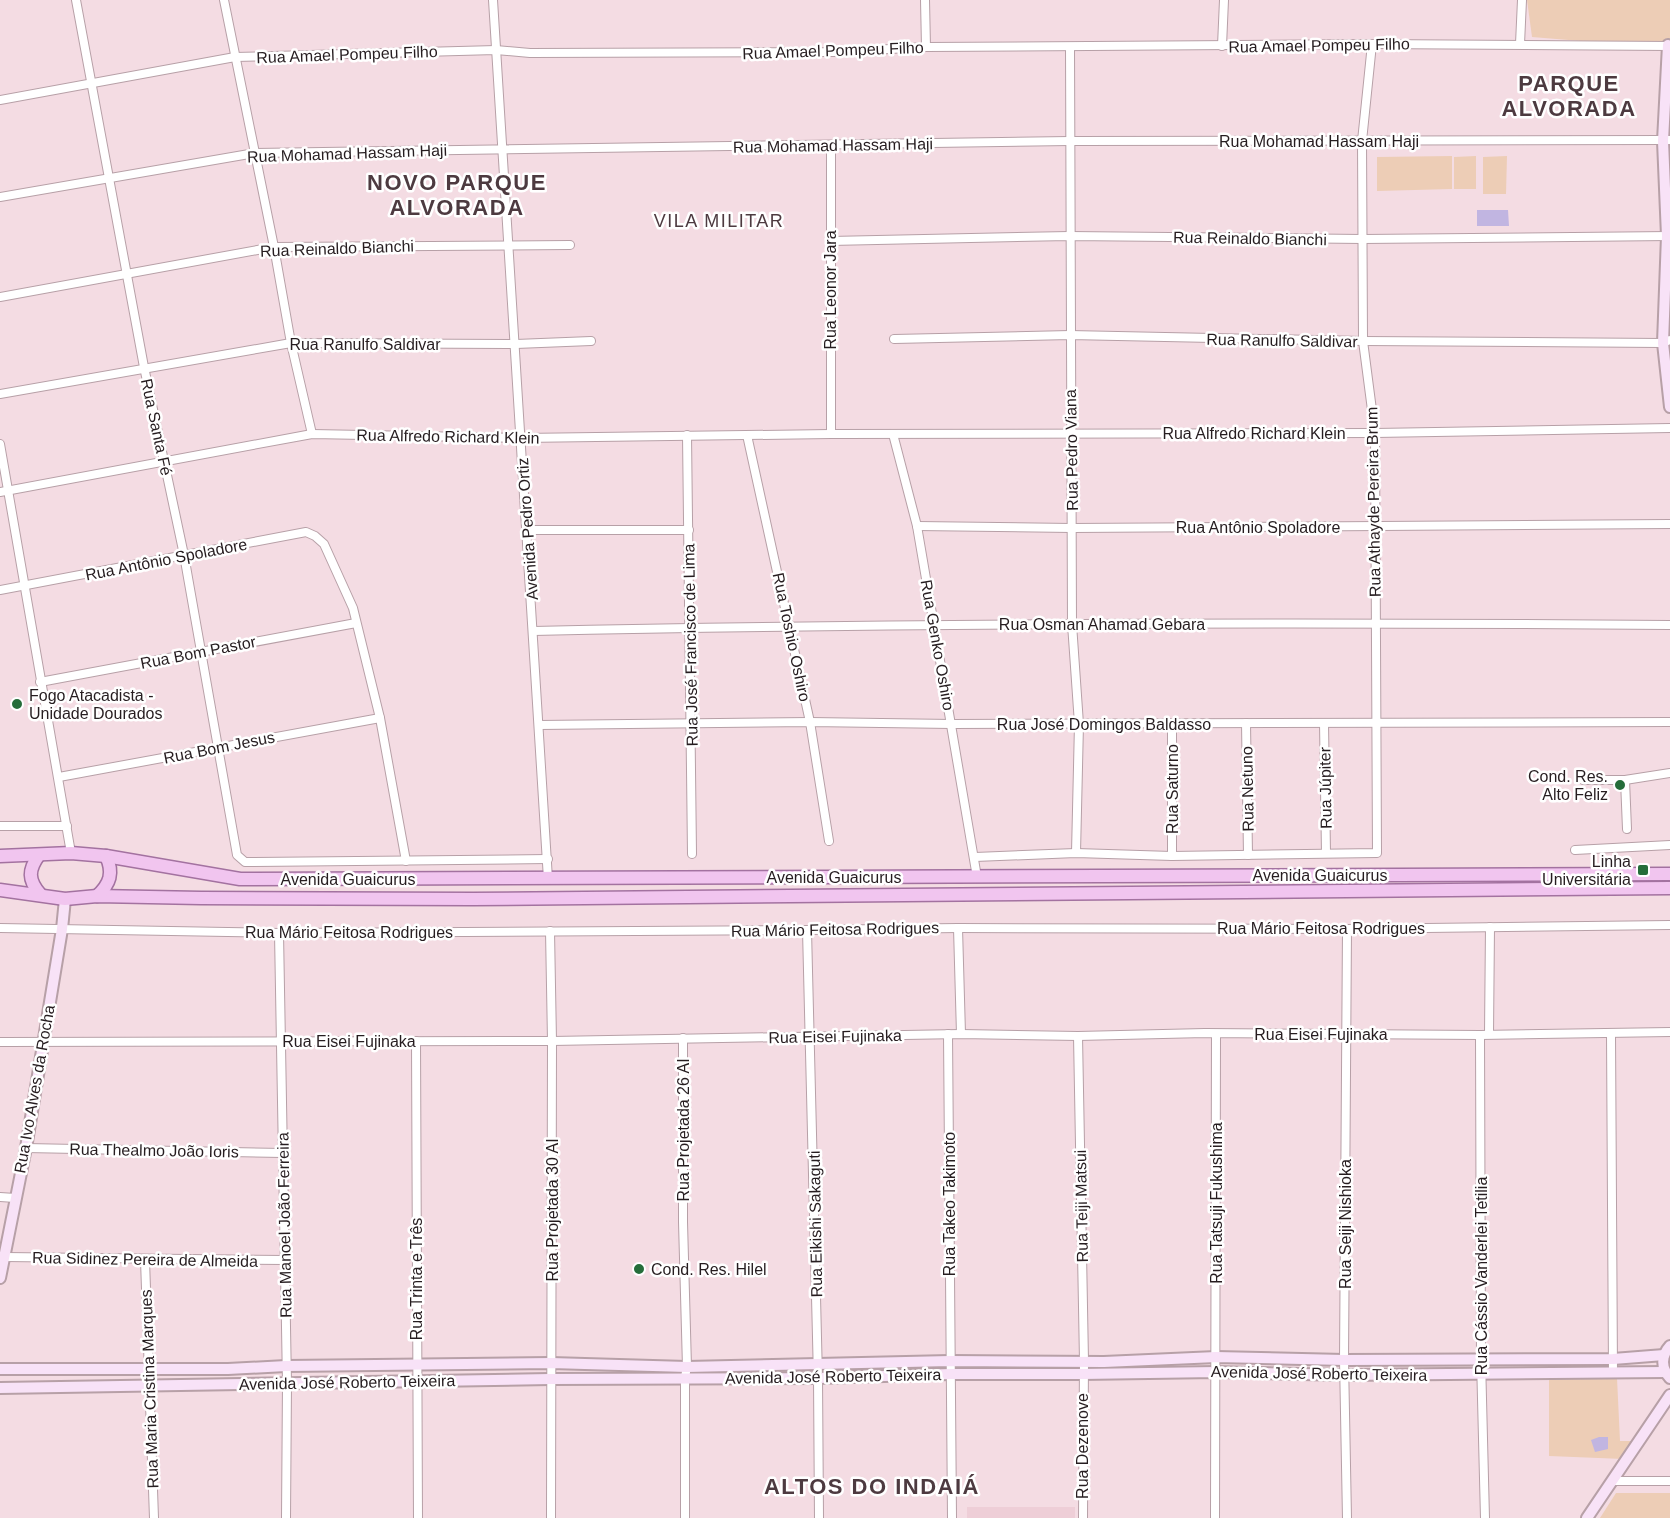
<svg xmlns="http://www.w3.org/2000/svg" width="1670" height="1518" viewBox="0 0 1670 1518" font-family="Arial,sans-serif">
<style>
.built{fill:#eeced7}
.green{fill:#edcdb6}
.water{fill:#c1b5e1}
.lines{fill:none;stroke-linecap:round;stroke-linejoin:round}
.street-casing{stroke:#b7a0a7;stroke-width:10}
.secondary-casing{stroke:#b7a0a7;stroke-width:14}
.primary-casing{stroke:#a372a0;stroke-width:15}
.street{stroke:#fff;stroke-width:8}
.secondary{stroke:#f8e2f7;stroke-width:10}
.primary{stroke:#f1c5ef;stroke-width:12}
.poi-dot{fill:#256d3a;stroke:#fff;stroke-width:2}
.labels{text-anchor:middle;stroke-width:5;stroke-linejoin:round;paint-order:stroke}
.street-label{font-size:16px;fill:#261d20;stroke:#fff}
.poi-label{font-size:16px;fill:#261d20;stroke:#fff;text-anchor:start}
.neighbourhood-label{font-size:18px;letter-spacing:1.5px;fill:#4d3a40;stroke:#fff}
.district-label{font-size:22px;font-weight:bold;letter-spacing:1.5px;fill:#4d3a40;stroke:#fff}
</style>
<rect width="100%" height="100%" fill="#f4dce3"/>
<!-- built -->
<rect class="built" x="967" y="1507" width="108" height="11"/>
<!-- green -->
<g class="green">
<polygon points="1527,0 1670,0 1670,45 1605,43 1532,37"/>
<polygon points="1452,156 1452,189 1377,191 1377,157"/>
<polygon points="1476,156 1476,189 1454,189 1454,157"/>
<polygon points="1507,156 1506,194 1483,194 1483,157"/>
<polygon points="1549,1378 1617,1378 1620,1441 1637,1441 1623,1459 1549,1456"/>
<polygon points="1616,1493 1670,1493 1670,1518 1600,1518"/>
</g>
<!-- water -->
<g class="water">
<polygon points="1477,210 1508,210 1509,226 1477,226"/>
<polygon points="1599,1437 1608,1437 1608,1449 1595,1452 1591,1440"/>
</g>
<g class="lines">
<defs>
<g id="street">
<polyline points="76,0 144,367 184,555 237,855 245,862 548,859"/>
<polyline points="224,0 274,247 291,343 312,434"/>
<polyline points="493,0 548,879"/>
<polyline points="925,0 926,47"/>
<polyline points="1520,44 1522,0"/>
<polyline points="1222,46 1224,0"/>
<polyline points="1070,47 1072,624 1079,724 1076,853"/>
<polyline points="0,100 235,57 496,50 530,53 837,52 926,47 1372,44 1670,46"/>
<polyline points="831,146 831,434"/>
<polyline points="0,197 255,153 1070,141 1670,140"/>
<polyline points="830,241 1069,236 1363,239 1670,236"/>
<polyline points="0,297 274,247 570,245"/>
<polyline points="894,339 1070,335 1363,341 1663,343 1670,340"/>
<polyline points="0,394 291,343 516,344 591,341"/>
<polyline points="893,434 917,526 977,877"/>
<polyline points="687,435 692,854"/>
<polyline points="747,435 810,722 829,841"/>
<polyline points="0,444 71,853"/>
<polyline points="0,492 312,434 522,438 831,434 1375,433 1670,428"/>
<polyline points="917,526 1072,528 1670,524"/>
<polyline points="527,530 689,530"/>
<polyline points="0,590 306,532 315,536 324,544 353,608 380,718 406,861"/>
<path d="M533,631C912,623 1291,622 1670,625"/>
<polyline points="40,682 356,623"/>
<polyline points="1246,723 1248,855"/>
<polyline points="1324,723 1326,853"/>
<polyline points="539,725 810,722 952,724 1670,722"/>
<polyline points="59,777 380,718"/>
<polyline points="1583,780 1625,780 1670,773"/>
<polyline points="1625,780 1627,829"/>
<polyline points="0,826 67,826"/>
<polyline points="1575,850 1670,845"/>
<polyline points="1172,856 1172,723"/>
<polyline points="975,857 1076,853 1172,856 1377,853 1375,433 1363,341 1362,141 1372,44"/>
<polyline points="0,928 279,933 807,930 958,928 1347,929 1670,925"/>
<polyline points="958,928 961,1034"/>
<polyline points="1347,929 1344,1360 1347,1518"/>
<polyline points="807,930 818,1378 819,1518"/>
<polyline points="550,931 552,1041 551,1518"/>
<polyline points="279,933 287,1383 286,1518"/>
<polyline points="948,1034 952,1518"/>
<polyline points="1489,1034 1490,927"/>
<polyline points="1611,1034 1613,1373"/>
<polyline points="1480,1035 1481,1359 1485,1518"/>
<polyline points="1078,1036 1084,1361 1083,1518"/>
<polyline points="683,1038 683,1222 687,1367 685,1377 685,1518"/>
<polyline points="416,1041 418,1518"/>
<polyline points="0,1042 552,1041 961,1034 1078,1036 1205,1033 1480,1035 1670,1032"/>
<polyline points="26,1148 283,1153"/>
<polyline points="0,1197 15,1198"/>
<polyline points="4,1257 286,1260"/>
<polyline points="145,1260 154,1518"/>
<polyline points="1612,1481 1670,1481"/>
<polyline points="1215,1518 1216,1034"/>
</g>
<g id="secondary">
<polyline points="1668,45 1663,141 1667,236 1663,343 1670,407"/>
<polyline points="0,1278 26,1148 62,929 65,899"/>
<path d="M1670,1346C1661,1356 1661,1368 1670,1378"/>
<polyline points="0,1369 228,1369 286,1366 551,1363 687,1367 950,1361 1104,1362 1216,1357 1344,1360 1613,1359 1664,1355"/>
<polyline points="0,1388 550,1379 818,1378 951,1374 1082,1374 1216,1372 1345,1375 1665,1372"/>
<polyline points="1587,1518 1670,1395"/>
</g>
<g id="primary">
<path d="M39,855C28,870 28,880 40,894"/>
<polyline points="0,856 71,853 106,856 240,879 1670,874"/>
<polyline points="0,890 65,899 97,896 201,898 473,899 1670,888"/>
<path d="M97,896C110,884 114,873 106,856"/>
</g>
</defs>
<!-- street casing -->
<use href="#street" class="street-casing"/>
<!-- secondary casing -->
<use href="#secondary" class="secondary-casing"/>
<!-- primary casing -->
<use href="#primary" class="primary-casing"/>
<!-- street -->
<use href="#street" class="street"/>
<!-- secondary -->
<use href="#secondary" class="secondary"/>
<!-- primary -->
<use href="#primary" class="primary"/>
</g>
<!-- markers -->
<g class="poi-dot">
<circle cx="17" cy="704" r="6"/>
<circle cx="1620" cy="785" r="6"/>
<rect x="1637" y="864" width="12" height="12" rx="3"/>
<circle cx="639" cy="1269" r="6"/>
</g>
<g class="labels">
<!-- street labels -->
<g class="street-label">
<text transform="translate(1319 45) rotate(-1)" y="6">Rua Amael Pompeu Filho</text>
<text transform="translate(833 50) rotate(-2)" y="6">Rua Amael Pompeu Filho</text>
<text transform="translate(347 54) rotate(-2)" y="6">Rua Amael Pompeu Filho</text>
<text x="1319" y="147">Rua Mohamad Hassam Haji</text>
<text transform="translate(833 145) rotate(-1)" y="6">Rua Mohamad Hassam Haji</text>
<text transform="translate(347 153) rotate(-2)" y="6">Rua Mohamad Hassam Haji</text>
<text transform="translate(1250 238) rotate(1)" y="6">Rua Reinaldo Bianchi</text>
<text transform="translate(337 248) rotate(-2)" y="6">Rua Reinaldo Bianchi</text>
<text transform="translate(830 290) rotate(-90)" y="6">Rua Leonor Jara</text>
<text transform="translate(1282 340) rotate(1)" y="6">Rua Ranulfo Saldivar</text>
<text x="365" y="350">Rua Ranulfo Saldivar</text>
<text transform="translate(157 427) rotate(78)" y="6">Rua Santa Fé</text>
<text x="1254" y="439">Rua Alfredo Richard Klein</text>
<text transform="translate(448 436) rotate(1)" y="6">Rua Alfredo Richard Klein</text>
<text transform="translate(1071 450) rotate(-91)" y="6">Rua Pedro Viana</text>
<text transform="translate(1373 502) rotate(-91)" y="6">Rua Athayde Pereira Brum</text>
<text x="1258" y="533">Rua Antônio Spoladore</text>
<text transform="translate(527 529) rotate(-94)" y="6">Avenida Pedro Ortiz</text>
<text transform="translate(166 559) rotate(-11)" y="6">Rua Antônio Spoladore</text>
<text x="1102" y="630">Rua Osman Ahamad Gebara</text>
<text transform="translate(792 637) rotate(78)" y="6">Rua Toshio Oshiro</text>
<text transform="translate(690 645) rotate(-91)" y="6">Rua José Francisco de Lima</text>
<text transform="translate(938 645) rotate(80)" y="6">Rua Genko Oshiro</text>
<text transform="translate(198 652) rotate(-11)" y="6">Rua Bom Pastor</text>
<text x="1104" y="730">Rua José Domingos Baldasso</text>
<text transform="translate(219 747) rotate(-11)" y="6">Rua Bom Jesus</text>
<text transform="translate(1325 788) rotate(-91)" y="6">Rua Júpiter</text>
<text transform="translate(1172 789) rotate(-90)" y="6">Rua Saturno</text>
<text transform="translate(1247 789) rotate(-91)" y="6">Rua Netuno</text>
<text x="1320" y="881">Avenida Guaicurus</text>
<text x="834" y="883">Avenida Guaicurus</text>
<text x="348" y="885">Avenida Guaicurus</text>
<text x="1321" y="934">Rua Mário Feitosa Rodrigues</text>
<text transform="translate(835 929) rotate(-1)" y="6">Rua Mário Feitosa Rodrigues</text>
<text x="349" y="938">Rua Mário Feitosa Rodrigues</text>
<text x="1321" y="1040">Rua Eisei Fujinaka</text>
<text transform="translate(835 1036) rotate(-1)" y="6">Rua Eisei Fujinaka</text>
<text x="349" y="1047">Rua Eisei Fujinaka</text>
<text transform="translate(34 1089) rotate(-80)" y="6">Rua Ivo Alves da Rocha</text>
<text transform="translate(683 1130) rotate(-90)" y="6">Rua Projetada 26 AI</text>
<text transform="translate(154 1150) rotate(1)" y="6">Rua Thealmo João Ioris</text>
<text transform="translate(1216 1203) rotate(-90)" y="6">Rua Tatsuji Fukushima</text>
<text transform="translate(949 1204) rotate(-90)" y="6">Rua Takeo Takimoto</text>
<text transform="translate(1081 1206) rotate(-91)" y="6">Rua Teiji Matsui</text>
<text transform="translate(552 1210) rotate(-90)" y="6">Rua Projetada 30 AI</text>
<text transform="translate(815 1224) rotate(-91)" y="6">Rua Eikishi Sakaguti</text>
<text transform="translate(1345 1224) rotate(-90)" y="6">Rua Seiji Nishioka</text>
<text transform="translate(284 1225) rotate(-91)" y="6">Rua Manoel João Ferreira</text>
<text transform="translate(145 1259) rotate(1)" y="6">Rua Sidinez Pereira de Almeida</text>
<text transform="translate(1481 1276) rotate(-90)" y="6">Rua Cássio Vanderlei Tetilia</text>
<text transform="translate(416 1279) rotate(-90)" y="6">Rua Trinta e Três</text>
<text transform="translate(1319 1373) rotate(1)" y="6">Avenida José Roberto Teixeira</text>
<text transform="translate(833 1376) rotate(-1)" y="6">Avenida José Roberto Teixeira</text>
<text transform="translate(347 1382) rotate(-1)" y="6">Avenida José Roberto Teixeira</text>
<text transform="translate(149 1389) rotate(-92)" y="6">Rua Maria Cristina Marques</text>
<text transform="translate(1082 1446) rotate(-90)" y="6">Rua Dezenove</text>
</g>
<!-- poi labels -->
<g class="poi-label">
<text x="29" y="701">Fogo Atacadista -<tspan x="29" dy="18">Unidade Dourados</tspan></text>
<text x="1608" y="782" text-anchor="end">Cond. Res.<tspan x="1608" dy="18">Alto Feliz</tspan></text>
<text x="1631" y="867" text-anchor="end">Linha<tspan x="1631" dy="18">Universitária</tspan></text>
<text x="651" y="1275">Cond. Res. Hilel</text>
</g>
<!-- neighbourhood labels -->
<g class="neighbourhood-label">
<text x="719" y="227">VILA MILITAR</text>
</g>
<!-- district labels -->
<g class="district-label">
<text x="1569" y="91">PARQUE<tspan x="1569" dy="25">ALVORADA</tspan></text>
<text x="457" y="190">NOVO PARQUE<tspan x="457" dy="25">ALVORADA</tspan></text>
<text x="872" y="1494">ALTOS DO INDAIÁ</text>
</g>
</g>
</svg>
